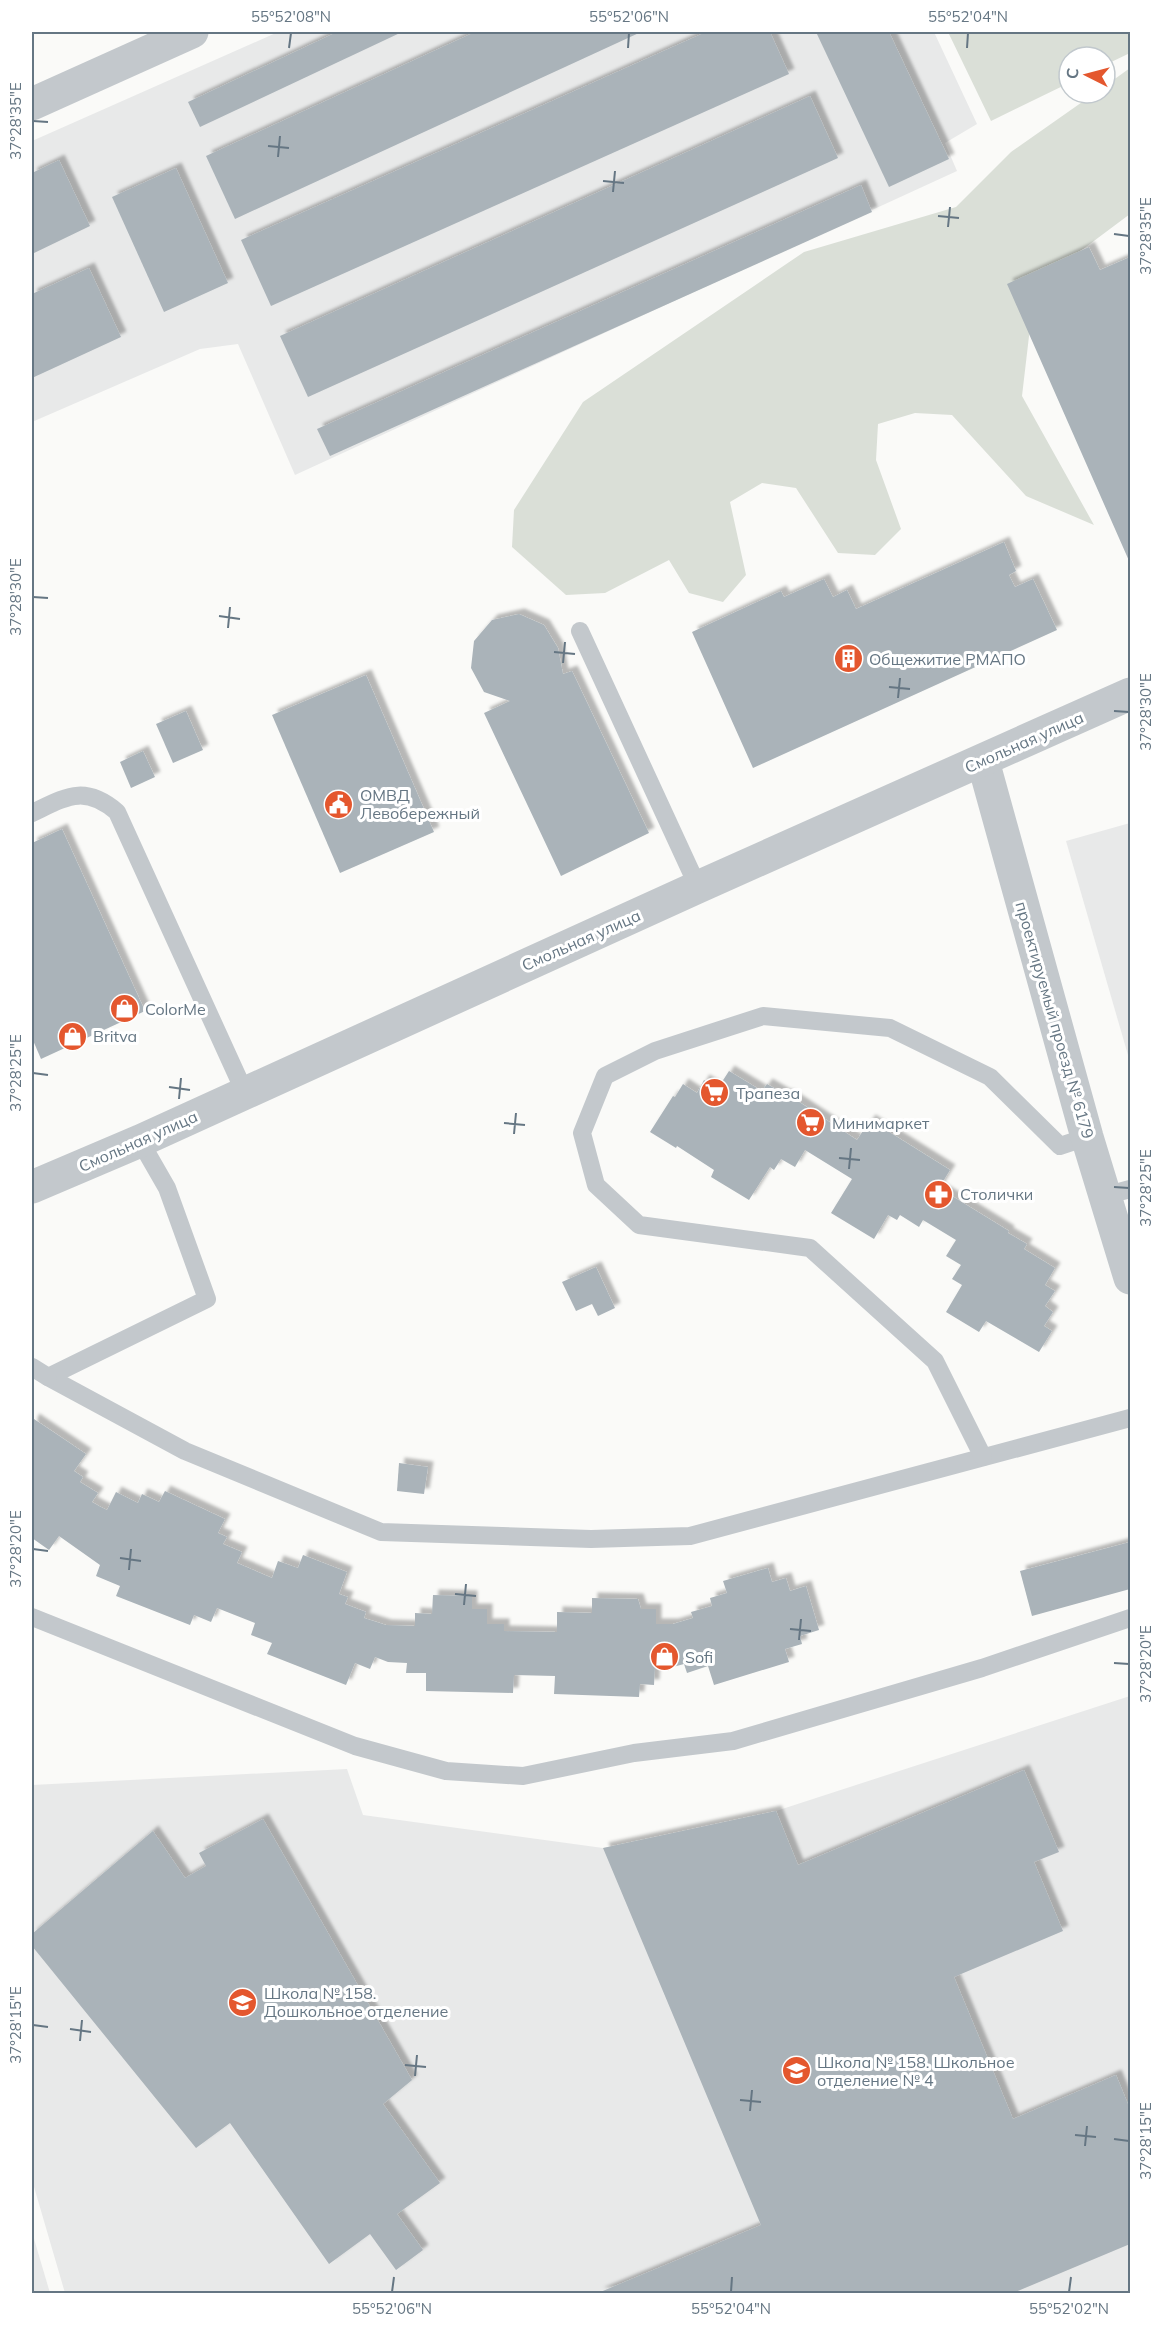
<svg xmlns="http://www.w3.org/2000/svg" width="1162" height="2325" viewBox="0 0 1162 2325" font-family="Mulish,sans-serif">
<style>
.built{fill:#e8e9e9}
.green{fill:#dadfd7}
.building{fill:#aab3b9;filter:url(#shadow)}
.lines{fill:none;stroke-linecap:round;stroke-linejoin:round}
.service{stroke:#c3c8cc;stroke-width:18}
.minor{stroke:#c3c8cc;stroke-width:33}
.tertiary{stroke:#c3c8cc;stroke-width:33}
.ticks{fill:none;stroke:#657683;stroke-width:2}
.labels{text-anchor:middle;stroke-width:6;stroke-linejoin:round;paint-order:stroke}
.poi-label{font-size:16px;fill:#657683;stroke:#fff;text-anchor:start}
.street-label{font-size:16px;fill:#657683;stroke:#fff}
.neatline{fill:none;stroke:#657683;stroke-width:2}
.ticks-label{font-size:15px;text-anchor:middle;fill:#657683}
</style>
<defs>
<filter id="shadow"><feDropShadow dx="5.5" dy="-5.5" stdDeviation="1.5" flood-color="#0004"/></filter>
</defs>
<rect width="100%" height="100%" fill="#fafaf8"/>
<!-- built -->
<g class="built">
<polygon points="278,32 934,32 977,124 945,143 957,171 295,475 238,344 200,349 32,422 32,141"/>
<polygon points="1130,823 1130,1062 1066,841"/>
<polygon points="1130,1696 1130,2293 65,2293 32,2180 32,1785 347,1769 363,1815 603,1848 776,1811"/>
<polygon points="32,2232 50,2293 32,2293"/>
</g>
<!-- green -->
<g class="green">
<polygon points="948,32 1130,32 1130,53 1105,65 1105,57 1069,57 1069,83 991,121"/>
<polygon points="1130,68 1130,214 1035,285 1022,396 1094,525 1026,496 952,415 915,413 878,424 876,460 901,529 875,555 838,553 796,488 762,483 730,502 746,575 723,602 689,593 669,560 605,593 566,595 512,547 514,510 583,402 804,252 956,207 1011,152 1095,93 1105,93 1105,86"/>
</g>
<!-- building -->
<g class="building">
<polygon points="337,32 402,32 200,127 188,102"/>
<polygon points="475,32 641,32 235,219 206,156"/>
<polygon points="706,32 770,32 789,74 271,306 241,240"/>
<polygon points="816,32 889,32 949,159 889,187"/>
<polygon points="810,96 838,158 308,397 280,336"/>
<polygon points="59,160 90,226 32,254 32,173"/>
<polygon points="176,168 228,283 164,312 112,197"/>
<polygon points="861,185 872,212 330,456 317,429"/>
<polygon points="1089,247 1100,270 1130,257 1130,563 1007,284"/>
<polygon points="89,268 121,337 32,378 32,294"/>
<polygon points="1004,542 1016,571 1009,575 1015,587 1033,579 1057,630 753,768 692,632 781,591 784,597 824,579 833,597 847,590 856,609"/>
<polygon points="519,614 544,625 558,648 563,674 572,671 649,833 561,876 484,713 510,701 484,692 471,668 474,641 492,620"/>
<polygon points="366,675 434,832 340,873 272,715"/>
<polygon points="186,711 203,750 173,763 156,724"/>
<polygon points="143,751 155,777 131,788 120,762"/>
<polygon points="62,829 145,1011 41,1059 32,1038 32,843"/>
<polygon points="729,1071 762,1091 767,1084 786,1095 787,1094 857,1140 870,1120 950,1170 939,1188 1009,1231 1008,1233 1027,1244 1024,1249 1055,1268 1045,1285 1055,1291 1045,1306 1053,1312 1044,1326 1052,1331 1039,1352 986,1321 979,1332 946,1312 962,1285 952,1279 961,1265 946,1256 956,1240 923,1220 919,1227 900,1215 897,1220 888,1215 874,1239 831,1213 852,1179 805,1150 795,1167 781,1159 774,1170 770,1167 749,1200 711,1177 714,1170 677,1146 676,1148 650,1132 673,1096 675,1097 683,1084 697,1093 704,1080 718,1088"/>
<polygon points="596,1267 615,1308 598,1316 592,1304 576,1311 562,1282"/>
<polygon points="34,1419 86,1454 74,1471 83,1477 80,1482 98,1493 92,1502 99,1506 107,1510 116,1492 138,1503 142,1494 159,1502 165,1491 225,1519 218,1533 227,1537 223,1544 242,1552 237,1563 272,1578 278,1561 298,1568 303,1555 347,1572 339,1594 348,1597 345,1604 366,1612 364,1618 386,1625 415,1626 415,1613 432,1614 433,1595 472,1596 472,1609 487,1609 487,1624 504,1624 504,1631 557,1632 557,1612 592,1613 592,1598 638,1599 641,1609 656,1609 656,1624 673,1624 693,1618 691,1612 712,1606 710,1598 727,1593 723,1581 768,1568 772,1582 786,1578 790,1591 806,1586 819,1630 800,1636 802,1644 785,1649 789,1662 714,1685 708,1666 687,1673 684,1664 673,1667 655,1666 654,1685 640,1684 639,1697 554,1694 555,1676 514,1675 513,1693 426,1691 426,1673 406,1673 407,1663 388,1662 375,1657 370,1669 355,1663 346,1685 267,1654 272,1643 251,1635 255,1623 217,1608 211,1622 194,1615 190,1625 116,1596 120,1586 96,1576 100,1565 59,1536 49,1550 32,1538 32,1423"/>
<polygon points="399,1463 428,1467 424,1494 397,1491"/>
<polygon points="1130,1542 1130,1589 1032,1616 1020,1571"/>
<polygon points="1024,1770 1059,1852 1034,1862 1063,1931 954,1977 1013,2119 1116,2075 1130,2109 1130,2244 1013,2293 598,2293 761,2225 603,1848 776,1811 798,1865"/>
<polygon points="263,1819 412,2080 383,2104 440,2183 397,2214 423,2250 396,2270 370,2234 329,2264 230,2123 196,2148 32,1946 32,1934 153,1831 185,1878 206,1866 199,1853"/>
</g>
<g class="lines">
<!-- service -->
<g class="service">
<polyline points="580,631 698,887"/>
<path d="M32,813C66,797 84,784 117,812L245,1093"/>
<polyline points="140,1141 167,1188 207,1299 48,1377 185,1451 381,1532 591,1539 690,1536 1130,1418"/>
<polyline points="1104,1196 1130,1189"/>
<polyline points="32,1367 48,1377"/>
<polyline points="983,1457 935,1361 810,1248 639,1225 596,1185 582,1133 605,1076 655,1051 763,1016 890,1028 990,1077 1060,1146 1087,1137"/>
<polyline points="32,1617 355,1746 446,1771 523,1776 634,1753 733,1741 982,1668 1130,1618"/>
</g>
<!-- minor -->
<g class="minor">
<polyline points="32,104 192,32"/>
<polyline points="983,761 1087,1137 1130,1278"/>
</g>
<!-- tertiary -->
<polyline class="tertiary" points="32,1187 140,1141 698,887 1130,694"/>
</g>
<!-- ticks -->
<path class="ticks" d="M289,48L291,33M628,48L629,33M967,48L968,33M33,121L48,122M268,146L289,148M278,157L280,136M603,181L624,183M613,192L615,171M938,216L959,218M948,227L950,207M1114,234L1129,236M33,597L48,598M219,616L240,619M228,628L230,607M554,652L575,654M563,663L565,642M889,687L910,689M898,698L900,678M1114,711L1129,712M33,1073L48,1075M169,1087L190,1090M179,1099L181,1078M504,1123L525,1125M514,1134L516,1113M839,1158L860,1160M849,1169L851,1148M1114,1187L1129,1188M33,1549L48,1551M120,1558L141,1561M129,1570L131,1549M455,1594L476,1596M464,1605L466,1584M790,1629L811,1631M799,1640L801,1619M1114,1663L1129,1664M33,2025L48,2027M70,2029L91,2032M80,2041L82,2020M405,2065L426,2067M415,2076L417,2055M740,2100L761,2102M750,2111L752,2090M1075,2135L1096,2137M1114,2139L1129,2141M1085,2146L1087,2126M392,2292L394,2277M731,2292L732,2277M1069,2292L1071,2277"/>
<!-- icons -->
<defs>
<symbol id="building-disc" viewBox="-11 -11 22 22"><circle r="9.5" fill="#e4572e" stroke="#fff"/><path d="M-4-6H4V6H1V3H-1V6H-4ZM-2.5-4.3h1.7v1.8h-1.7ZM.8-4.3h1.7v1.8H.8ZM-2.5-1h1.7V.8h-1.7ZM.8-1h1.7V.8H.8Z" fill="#fff"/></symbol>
<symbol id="civic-disc" viewBox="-11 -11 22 22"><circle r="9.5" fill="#e4572e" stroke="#fff"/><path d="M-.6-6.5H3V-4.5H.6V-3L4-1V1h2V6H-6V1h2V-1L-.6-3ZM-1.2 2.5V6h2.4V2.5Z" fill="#fff"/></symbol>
<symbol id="shop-disc" viewBox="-11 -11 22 22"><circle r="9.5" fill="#e4572e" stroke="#fff"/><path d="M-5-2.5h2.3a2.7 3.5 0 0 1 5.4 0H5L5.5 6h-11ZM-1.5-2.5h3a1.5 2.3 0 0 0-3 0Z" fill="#fff"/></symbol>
<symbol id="supermarket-disc" viewBox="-11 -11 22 22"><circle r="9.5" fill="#e4572e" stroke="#fff"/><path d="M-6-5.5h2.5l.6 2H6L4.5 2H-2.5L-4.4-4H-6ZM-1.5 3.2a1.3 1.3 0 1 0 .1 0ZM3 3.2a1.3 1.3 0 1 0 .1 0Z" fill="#fff"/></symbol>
<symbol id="pharmacy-disc" viewBox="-11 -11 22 22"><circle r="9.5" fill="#e4572e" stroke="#fff"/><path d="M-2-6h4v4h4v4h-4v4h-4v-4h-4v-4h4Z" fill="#fff"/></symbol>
<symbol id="school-disc" viewBox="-11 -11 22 22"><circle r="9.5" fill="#e4572e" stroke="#fff"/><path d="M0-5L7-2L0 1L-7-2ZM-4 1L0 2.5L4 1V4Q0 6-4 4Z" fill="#fff"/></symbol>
</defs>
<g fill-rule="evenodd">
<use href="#building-disc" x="832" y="642" width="33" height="33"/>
<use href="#civic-disc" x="322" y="788" width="33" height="33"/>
<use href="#shop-disc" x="108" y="992" width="33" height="33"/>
<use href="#shop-disc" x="56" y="1020" width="33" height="33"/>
<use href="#supermarket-disc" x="698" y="1076" width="33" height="33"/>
<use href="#supermarket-disc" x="794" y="1106" width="33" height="33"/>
<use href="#pharmacy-disc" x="922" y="1178" width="33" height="33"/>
<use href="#shop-disc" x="648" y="1640" width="33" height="33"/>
<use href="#school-disc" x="226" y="1986" width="33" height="33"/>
<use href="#school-disc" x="780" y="2054" width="33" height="33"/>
</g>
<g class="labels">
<!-- poi labels -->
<g class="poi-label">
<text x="869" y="665">Общежитие РМАПО</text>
<text x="360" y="801">ОМВД<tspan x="360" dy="18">Левобережный</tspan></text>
<text x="145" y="1015">ColorMe</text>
<text x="93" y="1042">Britva</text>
<text x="736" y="1099">Трапеза</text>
<text x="832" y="1129">Минимаркет</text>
<text x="960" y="1200">Столички</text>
<text x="685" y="1663">Sofi</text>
<text x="264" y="1999">Школа № 158.<tspan x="264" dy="18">Дошкольное отделение</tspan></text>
<text x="817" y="2068">Школа № 158. Школьное<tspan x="817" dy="18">отделение № 4</tspan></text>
</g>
<!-- street labels -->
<g class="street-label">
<text transform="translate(1024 742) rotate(-24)" y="6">Смольная улица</text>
<text transform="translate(581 940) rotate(-24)" y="6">Смольная улица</text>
<text transform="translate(1055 1020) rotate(74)" y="6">проектируемый проезд № 6179</text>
<text transform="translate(138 1141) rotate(-24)" y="6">Смольная улица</text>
</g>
</g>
<!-- border -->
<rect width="1162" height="2325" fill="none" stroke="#ffffff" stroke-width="66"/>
<!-- north arrow -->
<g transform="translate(1087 75) rotate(276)"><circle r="28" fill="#ffffff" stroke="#c1c8cd" stroke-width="1.5"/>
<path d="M0-4.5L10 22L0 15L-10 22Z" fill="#e4572e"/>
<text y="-9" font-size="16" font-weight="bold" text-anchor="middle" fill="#657683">С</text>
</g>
<rect x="33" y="33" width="1096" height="2259" class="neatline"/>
<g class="ticks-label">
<text x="291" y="22">55°52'08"N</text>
<text x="629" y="22">55°52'06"N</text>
<text x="968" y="22">55°52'04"N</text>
<text transform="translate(16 121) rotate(-90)" y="5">37°28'35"E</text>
<text transform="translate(1146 236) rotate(-90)" y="5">37°28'35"E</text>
<text transform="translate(16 597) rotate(-90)" y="5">37°28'30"E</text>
<text transform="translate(1146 712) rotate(-90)" y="5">37°28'30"E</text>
<text transform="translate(16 1073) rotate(-90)" y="5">37°28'25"E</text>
<text transform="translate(1146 1188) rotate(-90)" y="5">37°28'25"E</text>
<text transform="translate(16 1549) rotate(-90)" y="5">37°28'20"E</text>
<text transform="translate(1146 1664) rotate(-90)" y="5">37°28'20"E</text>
<text transform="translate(16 2025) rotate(-90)" y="5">37°28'15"E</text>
<text transform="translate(1146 2141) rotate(-90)" y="5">37°28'15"E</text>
<text x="392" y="2314">55°52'06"N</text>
<text x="731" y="2314">55°52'04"N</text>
<text x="1069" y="2314">55°52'02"N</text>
</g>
</svg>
